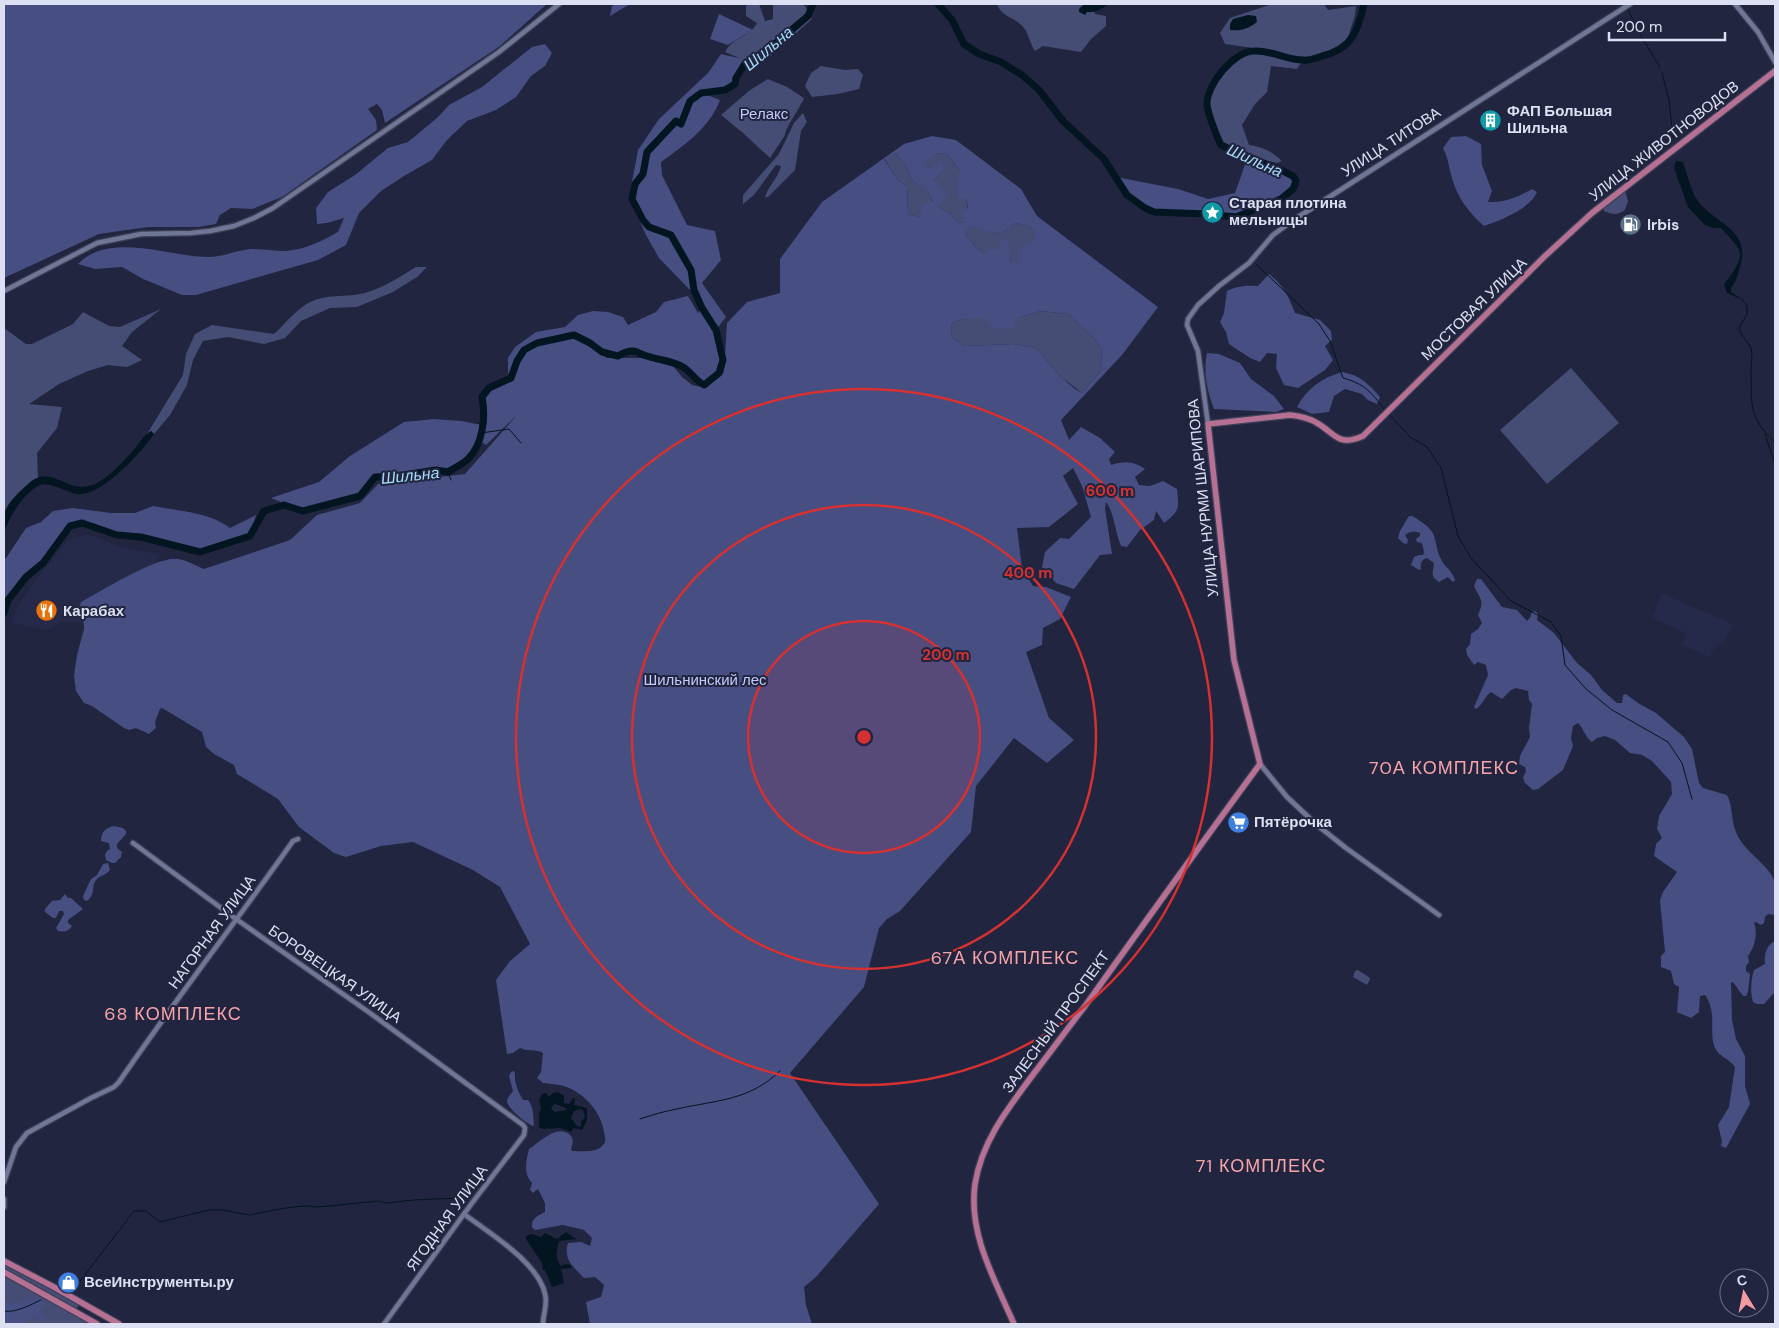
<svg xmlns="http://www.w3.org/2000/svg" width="1779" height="1328" viewBox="0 0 1779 1328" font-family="'DM Sans',sans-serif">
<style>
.built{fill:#252a4b}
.green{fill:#464d75}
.forest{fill:#464e82;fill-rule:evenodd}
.water{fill:#021520;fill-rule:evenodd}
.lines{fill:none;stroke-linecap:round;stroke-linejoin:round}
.stream{stroke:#021520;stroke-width:1}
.river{stroke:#021520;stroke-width:7}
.minor-casing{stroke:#3d4056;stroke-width:7}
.major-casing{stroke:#3d4056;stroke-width:8}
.minor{stroke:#6f7696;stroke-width:4.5}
.major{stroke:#b57093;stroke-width:5.5}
.ring{fill:none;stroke:#d63132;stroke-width:2.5}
.labels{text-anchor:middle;stroke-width:4;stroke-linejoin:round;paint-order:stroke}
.poi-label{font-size:15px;font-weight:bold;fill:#dce0f2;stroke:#21253f;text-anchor:start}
.park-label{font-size:15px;fill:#c1cbfc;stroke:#21253f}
.street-label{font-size:15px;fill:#dce0f2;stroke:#21253f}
.water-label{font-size:16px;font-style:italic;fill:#a3daf7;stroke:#21253f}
.quarter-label{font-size:18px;letter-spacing:1px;fill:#f7a3aa;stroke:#21253f}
.centre{fill:#d63132;stroke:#21253f;stroke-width:2.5}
.ring-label{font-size:15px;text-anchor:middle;font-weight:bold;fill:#d63132;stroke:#21253f;stroke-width:4;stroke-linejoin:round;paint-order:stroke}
</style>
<rect width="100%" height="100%" fill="#21253f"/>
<!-- built -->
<g class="built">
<polygon points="88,534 118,546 161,555 94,622 59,622 48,630 11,623 20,603 35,581 68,540"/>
<polygon points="1661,593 1733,624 1722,645 1717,643 1709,658 1682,644 1686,633 1652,618"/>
</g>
<!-- green -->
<g class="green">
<path d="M749,4H759L765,21L773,19V4H802L805,6L812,19L768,58L756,65L725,52C732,38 750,37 757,23L746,16V6Z"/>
<path d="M997,4H1090L1095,14L1106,16V26L1091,39L1081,52L1043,46L1035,51C1030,44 1029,35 1024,28C1017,18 1001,17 997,4Z"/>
<path d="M1272,4H1324L1328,10L1356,6L1355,16L1345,46L1326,56L1305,57L1297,69L1271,66L1267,92L1255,104L1242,125L1249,145C1263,147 1271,151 1282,161L1277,163L1248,156L1243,158L1217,138L1206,111L1211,84L1227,61L1241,53L1260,49L1225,44L1220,33L1230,18Z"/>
<polygon points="821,66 845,70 858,69 863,75 859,89 838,94 812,97 805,86 811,73"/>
<path d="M768,79L787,87L804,98C801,106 785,129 785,135L770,158L743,133L721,115L750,90Z"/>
<path d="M803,113L807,122L801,131L795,170L768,197H765C769,185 778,178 781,166L776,165L754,195L743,204V195L779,154L794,123Z"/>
<path d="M939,153L946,154L960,170C959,185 966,192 967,205C968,211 966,216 965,222L959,223L951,214L938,207L934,180L946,168L930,169L921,163Z"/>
<polygon points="896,154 906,166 913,182 926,187 933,202 919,217 908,214 907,186 898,180 884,158"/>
<path d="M1625,190L1628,201L1625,210C1617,215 1614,215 1604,211L1603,207Z"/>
<path d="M1015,223L1028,226L1035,232V239L1018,263H1011L1010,257C999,250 996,247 984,253L976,247L965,234L970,225C989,231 1000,240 1015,223Z"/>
<path d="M416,267H427L417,277L393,292L357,307L330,308L301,321L285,338L264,344L228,337L203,341L193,360L187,385L170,415L154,434L151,431L147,434L183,375L186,354L195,334L212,325L274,334C284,325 294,312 305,305C325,292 346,299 368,292C385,287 401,276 416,267Z"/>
<path d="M161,309L132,332L122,346L142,360L127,367L108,365L88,371L59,384L29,404L62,407L57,428L37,453L38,478C25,484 9,500 4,513V328L26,344H32L73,324L83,312L109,326L120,327Z"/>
<polygon points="1040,311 1068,314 1092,336 1102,349 1101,370 1082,393 1060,376 1036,348 1013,344 965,346 952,337 951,324 964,318 1018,318"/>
<polygon points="1571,368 1619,423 1547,484 1500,430"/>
<polygon points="1358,970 1370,978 1370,979 1367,985 1353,977 1355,971"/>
<path d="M4,1265C29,1278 55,1290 79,1305L76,1310L4,1269Z"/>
<polygon points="4,1274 91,1324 4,1324"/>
</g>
<!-- forest -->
<g class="forest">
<polygon points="4,4 547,4 500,46 385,123 382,110 377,104 368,109 376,120 377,130 282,197 252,209 231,208 220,215 216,224 199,227 148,227 99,234 4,278"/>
<polygon points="616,4 630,4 610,16 612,6"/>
<polygon points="719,14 753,30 728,45 710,39"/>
<path d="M545,44L552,53L545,66L531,76L516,97L496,110L467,121L447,140L432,160L404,176L381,191L359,213L346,245L318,260L196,295H182L143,279L122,267L95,269L78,264C110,231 169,257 209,257C223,257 237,250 251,249C262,249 273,251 285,251C304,250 322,241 338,232L344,218L327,223L317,224L316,208L328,192L355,175L388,148L408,142L437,118L449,105L482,87L532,47Z"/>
<path d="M721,54L751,61C742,66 737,74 735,84L725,90L702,93L720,100C710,128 683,146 661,162L662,175L687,225L715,231L721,260L702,283L726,317L716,330L723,360L719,373L704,385C695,380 691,372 683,367C671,360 657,360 644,355C640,354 637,351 633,351C627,351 623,353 618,356L603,352L606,358H641L673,366L682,377L692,385L706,388L724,372L727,323L747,302L780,293V259L822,202L904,144L932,136L956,140L1021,189L1037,216L1158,307L1122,355L1061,420L1069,440L1081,427L1100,438L1115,452L1109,459L1111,465C1125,461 1132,461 1145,469L1135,477L1139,485L1150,486L1163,481L1177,489C1179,508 1180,511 1164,523L1156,511L1154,520L1140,530L1127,547L1121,546C1115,532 1114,512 1106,502L1105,509L1112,554L1100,555L1074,589L1056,583L1042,567L1045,552L1060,538L1069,539L1091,517L1082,486L1073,468L1063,476L1078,504L1049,527L1017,528L1022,568L1033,586L1046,587L1071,597L1060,619L1043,628L1042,645L1026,652L1049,718L1074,740L1047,763L1014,738L976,786L971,832L900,911L887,919L879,928L864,987L790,1073L879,1204L816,1277L804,1287L806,1305L812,1324H590L586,1302L601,1297L604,1285L595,1277L584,1278C574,1267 563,1260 568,1243L581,1242L590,1246L592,1238L584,1230L563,1225L535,1230L532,1227C531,1218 538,1216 545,1212V1203L538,1189L533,1193L530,1190L532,1183C523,1173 526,1161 529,1149C539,1143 557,1123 570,1135C574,1139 573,1143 571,1149L572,1151C580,1151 597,1153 602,1146C607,1141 605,1138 604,1132C601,1113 587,1096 569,1088C561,1084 552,1084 543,1083L537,1078L541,1072L543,1053C537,1049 530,1052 520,1048L513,1053L507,1054L496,980L510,961L530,944L500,887L473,870L413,842L381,846L346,857L334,853L299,827L278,799L237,774L234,765L214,754L206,747L202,732L162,708L160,709L155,722L156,728L149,734L136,728L129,730L124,728L92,706L84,703L76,691L74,675L77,655L84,629V624L82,619L73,612L80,606L81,602C102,591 156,556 178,559C186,560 196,566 204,569L290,540L317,515L360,503L378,484L465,474L518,414L486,445L479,440L468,459L448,472L436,470L404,475L375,477L360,496L303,511L271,498L319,482L350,456L404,422L434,419L461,421L482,425L485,411L482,397L489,388L510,378L508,373V358L515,347L536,332L565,327L578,315L593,311L608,312L623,317L628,325L656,312L664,302L688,296L698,313L702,308L694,290L689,289L659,258L646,235L629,198L638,150L659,119L708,73ZM939,153L946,154L960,170C959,180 956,187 958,197L966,199L968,208L962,212L965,222L959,223L951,214L938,207L947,193L934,180L946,168L940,161L930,169L922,163ZM896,154L906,166L913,182L925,187L933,201L924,204L919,217L908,214L907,186L898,180L884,159ZM1015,223L1028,226L1035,232V239L1022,245L1018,263H1011L1007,239L1000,241L999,250L992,249L984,253L976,247L965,234L970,226C989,231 1000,240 1015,223ZM1040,311L1068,314L1092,336L1102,349L1101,370L1082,393L1075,389L1060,376L1036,348L1013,344L965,346L952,337L951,324L964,318H985L993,329L1013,328L1018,318Z"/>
<path d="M1466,136L1481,144L1482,165L1492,191L1488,202C1505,203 1518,197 1532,189L1537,192C1530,209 1501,220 1484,226C1469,213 1457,197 1452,178C1448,165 1449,160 1443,148L1451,137Z"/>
<path d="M1248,156C1261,162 1288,169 1296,181L1293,189L1281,199L1236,217L1206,214L1154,212L1145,208L1127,195L1116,177L1178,189L1208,199L1235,193Z"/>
<path d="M1269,274C1284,286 1288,295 1295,313L1320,320L1331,331L1332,340L1325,346L1333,360L1325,370L1298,388L1284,385L1276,368L1277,354L1267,353L1260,362L1250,358L1229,344L1226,332L1220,322L1224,313L1227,291C1236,286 1247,285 1258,286Z"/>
<path d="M1207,353L1219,354L1240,363L1251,379L1274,396L1284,409L1276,412L1214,409C1207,390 1203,373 1207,353Z"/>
<path d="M1342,372C1360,375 1369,384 1380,397L1377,404L1368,400L1362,394L1345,389L1334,396L1329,412L1312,414L1297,407C1307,388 1322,378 1342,372Z"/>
<path d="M153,506C178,511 209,512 230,528L256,515L250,536L200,552L141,537L117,535L82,523L70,526L43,563L26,577L8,600L4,613V561L26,528L41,522L53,511L73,508L111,513H135Z"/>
<path d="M1409,516C1414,516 1416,518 1420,521C1441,534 1432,543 1442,561C1446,568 1451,569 1455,580L1453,582L1448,577L1439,582C1430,576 1433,573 1434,563L1427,558C1421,560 1420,563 1421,569L1419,570L1411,565L1414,557L1419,555H1423L1424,552L1422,543L1417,542L1416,539L1420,536V533C1415,531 1410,531 1405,535L1408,540L1407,544L1403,543L1398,538L1400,531Z"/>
<path d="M1477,579H1481L1502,607L1517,610L1527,621L1530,618L1532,612L1535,611L1538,614L1537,620L1554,633L1577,663L1591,675L1602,690L1617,703H1622L1623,695L1626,694L1638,703L1656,713L1684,737L1692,749L1699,783L1703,788L1727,795C1733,806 1731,820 1736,832C1742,849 1765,863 1772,876C1778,887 1775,903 1775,915L1768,914L1765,917L1764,923L1761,925L1756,922L1754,923C1758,933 1755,947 1748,956L1749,962L1746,966V971L1750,974L1748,992L1746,996H1743L1733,982L1731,983L1732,1020L1736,1039L1745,1056V1086L1750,1104L1726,1148L1721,1146L1722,1141L1718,1125L1729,1107L1735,1067C1730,1059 1719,1057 1715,1048C1708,1032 1718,1013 1705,995L1700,996L1699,1012L1691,1018L1677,1012L1679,987L1674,984L1671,971L1661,967V956L1665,952L1660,900L1663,892L1677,872L1654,856L1656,844L1662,838L1657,829L1659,816L1672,794L1671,782L1652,761L1642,755L1630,753L1615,740L1605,736L1597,738L1592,742C1585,737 1584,729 1578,723L1573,726L1571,738L1573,746L1563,770L1538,789L1533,790L1525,783L1523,778L1526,771L1525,767L1519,764L1520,756L1530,737L1529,728L1532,704L1529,700L1528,691L1516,688L1511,690L1502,699L1491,692C1485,696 1481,707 1476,709L1474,707L1488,675L1486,665L1478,662L1474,665L1467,655L1466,649L1470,644L1471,634L1478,629L1482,623L1478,615C1485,599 1480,600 1474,586Z"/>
<path d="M114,826L123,828L126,831V834L117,844V848L122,852L121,857L115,863H112L106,860L105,855L107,851L110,849L109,843L101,841C101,831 106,828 114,826Z"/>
<path d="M108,863L110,870C106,875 101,875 97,879C90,886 97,893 87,901L84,900L83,896L91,879L97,875L103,864Z"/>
<path d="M65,894L68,898H71L83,909L68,920V923L72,926C68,932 64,932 58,931L56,928L64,914L63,911H59L56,918H53L45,912V909L52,901L60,900Z"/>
<path d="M1775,938V992L1764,1004H1757L1753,1002C1750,992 1751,979 1754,970L1765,964C1764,955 1766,945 1775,941Z"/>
<path d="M514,1071C516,1075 514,1079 516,1084C517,1089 520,1095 523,1100H528C534,1108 533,1115 534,1125L533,1126C527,1124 507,1108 507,1101C507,1098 511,1094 513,1091L509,1076L511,1072Z"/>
<path d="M36,1298L44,1302V1305L39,1312L45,1317L44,1321L33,1316L25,1323L4,1324V1299C12,1305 15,1305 24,1301C28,1299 31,1301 36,1298Z"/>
</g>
<!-- water -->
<g class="water">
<path d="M1084,4H1108C1102,9 1094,13 1087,12L1085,15L1079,12V9Z"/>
<path d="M1248,15L1256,16L1257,22C1248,29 1241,31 1230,30V24L1233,19Z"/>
<path d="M1676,161L1683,162C1687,173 1690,188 1696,198C1711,223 1750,227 1741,264C1738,273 1737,281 1731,288V292L1743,300L1727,293L1724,285C1729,277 1744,261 1739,250C1735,242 1726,234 1721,228H1713L1705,225L1688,207L1674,168Z"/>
<path d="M151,431L154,434C142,452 100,498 77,494C67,492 48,481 40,485C29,490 19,503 13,513C9,518 9,524 4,530C4,509 5,508 19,493C24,489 28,483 33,480C58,466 71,501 102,480C113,473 127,458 135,448C140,442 144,435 151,431Z"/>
<path d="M558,1092L564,1096V1103L569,1104L573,1098H575L574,1105L587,1108V1120L582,1130L574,1128L571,1132L560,1128L542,1129L539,1127V1114L541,1108L539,1100L542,1094L546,1093L549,1097L553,1093ZM554,1104L564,1107L567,1109L566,1110L555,1112L551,1109ZM580,1109L583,1110L585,1117L581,1122V1126L578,1127L571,1118L574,1111Z"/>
<path d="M566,1232L576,1239L559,1241C557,1249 554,1259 561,1266L566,1264L571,1265V1268L561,1269L564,1283L552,1287L545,1270H543L542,1263L526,1239V1236L531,1234L541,1237L545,1233L557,1239Z"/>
</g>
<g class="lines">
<!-- stream -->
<g class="stream">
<polyline points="1628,9 1638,31 1660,67"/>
<polyline points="1662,73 1669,100 1673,138"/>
<path d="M1256,264L1319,324L1330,341L1343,378C1365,384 1371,392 1384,409"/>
<path d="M1742,299L1747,306V314L1739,328C1741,337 1748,341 1751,348C1753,353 1751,362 1751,368C1752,403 1747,417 1775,442"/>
<polyline points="1389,414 1410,437 1427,447 1441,468 1458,536 1471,558 1511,601 1551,622 1561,636 1565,665 1586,689 1612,710 1668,742 1682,763 1692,799"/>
<polyline points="481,433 509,429 521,443"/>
<polyline points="1765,434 1775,464"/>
<polyline points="448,472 451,480"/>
<path d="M640,1119C652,1115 665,1111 677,1109C716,1100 749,1101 780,1071"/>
<polyline points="71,1293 134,1211 146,1211 160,1222 209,1210 223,1210 249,1215 285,1208 305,1206 319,1207 379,1201 386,1203 413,1200 459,1198"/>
<path d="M4,1311C16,1313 30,1305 41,1300"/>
</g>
<!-- river -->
<g class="river">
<path d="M938,4L952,20L964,44L979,54L1001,62L1022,75L1039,90L1063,121L1104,159L1127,195L1145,208L1154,212L1206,214L1236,217L1281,199L1293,189L1296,181L1293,176L1285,172L1221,145C1217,137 1208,114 1207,105C1206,85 1234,51 1254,51C1271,50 1287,60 1303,60C1309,61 1316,58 1322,56C1352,49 1358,31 1364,4"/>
<path d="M4,613L8,600L26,577L43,563L70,526L82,523L117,535L141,537L200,552L250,536L264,511L284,505L303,511L360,496L375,477L404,475L436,470L448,472C454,468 463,464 468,459C483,444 486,417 482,397L489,388L511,378L517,361L524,350L537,343L574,335L590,343L602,352L618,356C623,353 627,351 633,351C637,351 640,354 644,355C657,360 671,360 683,367C691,372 695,380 704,385L719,373L723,360L716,330L702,308L694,290L691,270L671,235L649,227L643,220L632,199L635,184L643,174L647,152L676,121L681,124L690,101L701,93L725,90L735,84L736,78L744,65L776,43L808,16L813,4"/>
</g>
<defs>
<g id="minor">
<polyline points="1735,4 1758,32 1775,62"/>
<polyline points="4,291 97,243 141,234 191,233 210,231 234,226 254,218 273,208 499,52 559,4"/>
<polyline points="1208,424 1198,351 1187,325 1188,319 1198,305 1219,286 1249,263 1273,235 1292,221 1630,4"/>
<polyline points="1260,764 1287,797 1317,825 1346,848 1439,915"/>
<polyline points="133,843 236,919 370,1013 523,1125 525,1128 524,1135 472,1203 384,1324"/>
<path d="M4,1182L16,1147L27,1133L91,1098L114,1087L119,1082C175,1000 236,922 293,841L298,839"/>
<polyline points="4,1199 4,1207"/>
<path d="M464,1214C489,1233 538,1262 545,1294C548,1304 543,1314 543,1324"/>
</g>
<g id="major">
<polyline points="4,1261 52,1286 119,1324"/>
<polyline points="4,1272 97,1324"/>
<path d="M1014,1324C995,1280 968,1234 975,1184C982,1140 1009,1107 1035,1072C1052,1050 1068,1028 1085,1006C1143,925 1201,844 1260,764L1234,660L1208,424L1290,415C1300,416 1309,418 1317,423C1336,434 1338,447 1363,436L1545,256L1592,213L1775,71"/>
</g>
</defs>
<!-- minor casing -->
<use href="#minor" class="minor-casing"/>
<!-- major casing -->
<use href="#major" class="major-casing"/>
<!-- minor -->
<use href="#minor" class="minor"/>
<!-- major -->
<use href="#major" class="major"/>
</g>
<!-- distance rings -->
<circle cx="864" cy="737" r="116" fill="#d63132" fill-opacity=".12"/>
<g class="ring">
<circle cx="864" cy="737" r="116"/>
<circle cx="864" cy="737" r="232"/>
<circle cx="864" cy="737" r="348"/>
</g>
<!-- icons -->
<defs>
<symbol id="building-disc" viewBox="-11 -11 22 22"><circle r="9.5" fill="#0f9aa8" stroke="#21253f"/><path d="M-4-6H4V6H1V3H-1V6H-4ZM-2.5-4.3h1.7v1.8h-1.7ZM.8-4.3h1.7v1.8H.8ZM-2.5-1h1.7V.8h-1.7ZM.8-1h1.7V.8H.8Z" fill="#fff"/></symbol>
<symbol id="sight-disc" viewBox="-11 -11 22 22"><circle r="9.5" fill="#0f9aa8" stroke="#21253f"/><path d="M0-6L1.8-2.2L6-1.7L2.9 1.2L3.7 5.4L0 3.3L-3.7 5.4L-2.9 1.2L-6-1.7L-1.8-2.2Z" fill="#fff"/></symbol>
<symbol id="fuel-disc" viewBox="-11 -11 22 22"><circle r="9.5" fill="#5c6f8a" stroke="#21253f"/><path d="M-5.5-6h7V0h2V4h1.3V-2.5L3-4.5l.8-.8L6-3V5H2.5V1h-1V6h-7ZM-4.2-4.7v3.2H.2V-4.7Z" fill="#fff"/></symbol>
<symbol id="restaurant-disc" viewBox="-11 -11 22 22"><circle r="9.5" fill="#e8710a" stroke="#21253f"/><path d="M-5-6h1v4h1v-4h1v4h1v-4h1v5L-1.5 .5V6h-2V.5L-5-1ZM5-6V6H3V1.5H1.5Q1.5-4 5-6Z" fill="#fff"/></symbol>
<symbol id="supermarket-disc" viewBox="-11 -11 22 22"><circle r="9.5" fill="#3f7fe0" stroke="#21253f"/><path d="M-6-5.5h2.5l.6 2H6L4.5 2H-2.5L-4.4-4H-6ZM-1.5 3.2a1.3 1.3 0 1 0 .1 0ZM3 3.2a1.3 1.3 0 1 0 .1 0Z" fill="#fff"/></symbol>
<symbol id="shop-disc" viewBox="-11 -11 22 22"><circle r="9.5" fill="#3f7fe0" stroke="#21253f"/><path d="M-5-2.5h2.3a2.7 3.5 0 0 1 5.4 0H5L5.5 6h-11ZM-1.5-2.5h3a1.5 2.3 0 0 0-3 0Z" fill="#fff"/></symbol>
</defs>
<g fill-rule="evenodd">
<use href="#building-disc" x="1478" y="108" width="25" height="25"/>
<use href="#sight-disc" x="1200" y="200" width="25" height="25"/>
<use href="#fuel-disc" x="1618" y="212" width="25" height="25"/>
<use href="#restaurant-disc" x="34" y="598" width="25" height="25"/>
<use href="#supermarket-disc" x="1226" y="810" width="25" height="25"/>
<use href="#shop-disc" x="56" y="1270" width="25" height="25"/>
</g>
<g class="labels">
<!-- poi labels -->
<g class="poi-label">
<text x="1507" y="116">ФАП Большая<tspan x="1507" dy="17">Шильна</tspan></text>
<text x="1229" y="208">Старая плотина<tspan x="1229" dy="17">мельницы</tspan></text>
<text x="1647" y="230">Irbis</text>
<text x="63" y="616">Карабах</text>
<text x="1254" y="827">Пятёрочка</text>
<text x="84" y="1287">ВсеИнструменты.ру</text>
</g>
<!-- park labels -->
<g class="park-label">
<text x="764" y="119">Релакс</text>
<text x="705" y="685">Шильнинский лес</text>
</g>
<!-- street labels -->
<g class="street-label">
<text transform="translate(1664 141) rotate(-38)" y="5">УЛИЦА ЖИВОТНОВОДОВ</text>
<text transform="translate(1391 142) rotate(-33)" y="5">УЛИЦА ТИТОВА</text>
<text transform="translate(1474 309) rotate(-44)" y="5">МОСТОВАЯ УЛИЦА</text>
<text transform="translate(1203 498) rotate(-96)" y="5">УЛИЦА НУРМИ ШАРИПОВА</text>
<text transform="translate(212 932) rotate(-54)" y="5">НАГОРНАЯ УЛИЦА</text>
<text transform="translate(335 974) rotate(35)" y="5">БОРОВЕЦКАЯ УЛИЦА</text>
<text transform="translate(1056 1022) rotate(-54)" y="5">ЗАЛЕСНЫЙ ПРОСПЕКТ</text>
<text transform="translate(447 1218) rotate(-54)" y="5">ЯГОДНАЯ УЛИЦА</text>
</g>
<!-- water labels -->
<g class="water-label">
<text transform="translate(768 48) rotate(-40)" y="6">Шильна</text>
<text transform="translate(1255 160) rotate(24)" y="6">Шильна</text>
<text transform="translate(410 475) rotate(-6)" y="6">Шильна</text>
</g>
<!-- quarter labels -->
<g class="quarter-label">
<text x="1444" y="774">70А КОМПЛЕКС</text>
<text x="1005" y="964">67А КОМПЛЕКС</text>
<text x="173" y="1020">68 КОМПЛЕКС</text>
<text x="1261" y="1172">71 КОМПЛЕКС</text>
</g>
</g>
<circle cx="864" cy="737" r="8" class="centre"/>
<g class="ring-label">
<text x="1110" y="496">600 m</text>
<text x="1028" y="578">400 m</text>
<text x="946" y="660">200 m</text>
</g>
<!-- border -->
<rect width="1779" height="1328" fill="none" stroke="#dce0f2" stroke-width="10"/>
<!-- north arrow -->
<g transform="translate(1744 1293) rotate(350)"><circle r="24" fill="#21253f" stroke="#6c7087"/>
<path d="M0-4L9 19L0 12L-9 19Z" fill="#f49aa2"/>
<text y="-8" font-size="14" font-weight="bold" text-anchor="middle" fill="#dce0f2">С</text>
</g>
<!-- scale -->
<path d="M1609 32v8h116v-8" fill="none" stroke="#dce0f2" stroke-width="2.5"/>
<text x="1616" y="32" font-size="15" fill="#dce0f2" stroke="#21253f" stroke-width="4" paint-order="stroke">200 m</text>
</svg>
